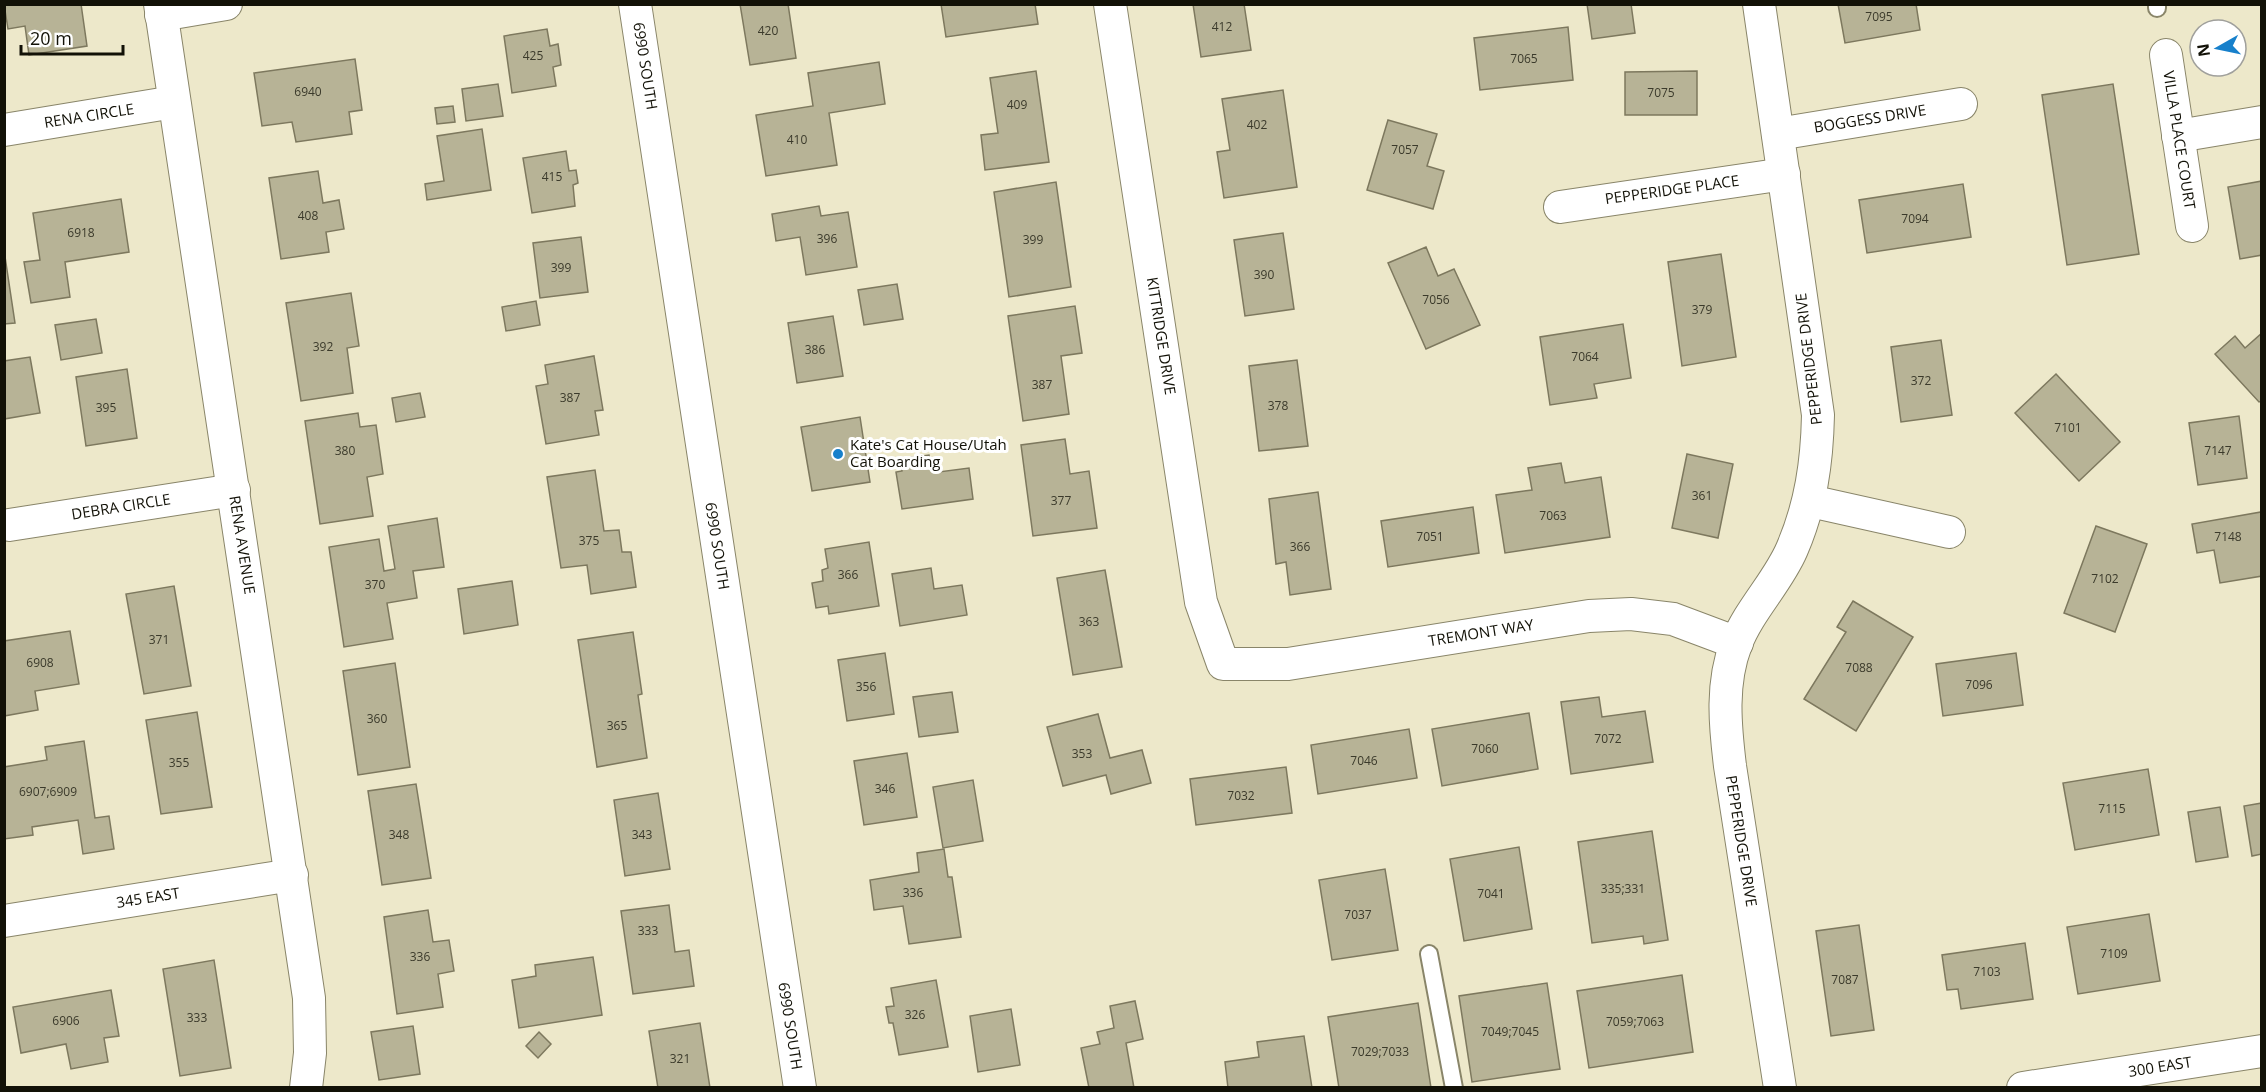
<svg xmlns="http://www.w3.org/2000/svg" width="2266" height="1092" viewBox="0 0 2266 1092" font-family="'Open Sans',sans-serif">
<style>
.building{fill:#b7b396;stroke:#7d785e;stroke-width:1.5}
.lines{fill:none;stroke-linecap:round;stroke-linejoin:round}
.lane-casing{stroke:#898569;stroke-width:20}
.street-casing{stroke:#898569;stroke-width:34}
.lane{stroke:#fff;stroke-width:16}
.street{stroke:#fff;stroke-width:32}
.poi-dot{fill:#1780cb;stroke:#fff;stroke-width:2}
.labels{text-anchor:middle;stroke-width:6;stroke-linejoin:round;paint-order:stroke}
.number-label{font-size:12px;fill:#3b3a2b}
.street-label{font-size:15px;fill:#121107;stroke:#fff}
.poi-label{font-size:15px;fill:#121107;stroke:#fff;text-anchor:start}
</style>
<rect width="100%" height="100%" fill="#ede8ca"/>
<!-- building -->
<g class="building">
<polygon points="4,4 81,4 87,46 29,55 25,26 8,29"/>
<polygon points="740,4 788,4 796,58 750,65"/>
<polygon points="941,4 1035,4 1038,24 946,37"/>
<polygon points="1193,4 1244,4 1251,50 1201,57"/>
<polygon points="1587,4 1631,4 1635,33 1592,39"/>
<polygon points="1838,4 1916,4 1920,30 1845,43"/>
<polygon points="1568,27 1573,80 1480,90 1474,38"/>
<polygon points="547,29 550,46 558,44 561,65 553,67 556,86 512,93 504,36"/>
<polygon points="355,59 362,110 349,112 352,134 296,142 292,122 262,126 254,73"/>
<polygon points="879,62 885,104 829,113 837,165 766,176 756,115 813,106 808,73"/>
<polygon points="1036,71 1049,162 985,170 981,135 998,133 990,78"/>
<polygon points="1697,71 1697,115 1625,115 1625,72"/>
<polygon points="498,84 503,116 466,121 462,89"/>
<polygon points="2113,84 2139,254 2067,265 2042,95"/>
<polygon points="1283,90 1297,187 1224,198 1217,152 1230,150 1222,99"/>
<polygon points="453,106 455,122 437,124 435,108"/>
<polygon points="1388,120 1437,134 1427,166 1444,171 1433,209 1367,190"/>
<polygon points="482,129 491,190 427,200 425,184 444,181 437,136"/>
<polygon points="566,151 569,171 576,170 578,183 573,185 575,206 532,213 523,158"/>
<polygon points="318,171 323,203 339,200 344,229 326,232 329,252 281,259 269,178"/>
<polygon points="2262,181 2262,255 2240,259 2228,187"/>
<polygon points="1056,182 1071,287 1009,297 994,192"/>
<polygon points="1963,184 1971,237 1867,253 1859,200"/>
<polygon points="121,199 129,252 65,262 70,297 31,303 24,262 40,260 33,213"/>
<polygon points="819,206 821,216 848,212 857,267 806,275 800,237 776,241 772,214"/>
<polygon points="1283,233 1294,309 1245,316 1234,240"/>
<polygon points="581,237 588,292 540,298 533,243"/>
<polygon points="1426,247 1438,276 1454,269 1480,325 1426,349 1388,263"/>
<polygon points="4,250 15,323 4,324"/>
<polygon points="1721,254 1736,357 1682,366 1668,262"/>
<polygon points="897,284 903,319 864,325 858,290"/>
<polygon points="351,293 359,346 347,348 353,393 301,401 286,303"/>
<polygon points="536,301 540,325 506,331 502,307"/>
<polygon points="1075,306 1082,353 1061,356 1069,414 1023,421 1008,316"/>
<polygon points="833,316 843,376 797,383 788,323"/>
<polygon points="96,319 102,353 61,360 55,325"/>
<polygon points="1623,324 1631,378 1594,384 1597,398 1550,405 1540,337"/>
<polygon points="2262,333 2262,401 2259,402 2215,354 2235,336 2245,348"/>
<polygon points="1941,340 1952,415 1901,422 1891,347"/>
<polygon points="594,356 603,410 595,411 599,435 546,444 536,386 548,384 545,365"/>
<polygon points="30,357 40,413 4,419 4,361"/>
<polygon points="1297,360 1308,446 1259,451 1249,366"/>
<polygon points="127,369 137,438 86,446 76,377"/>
<polygon points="2056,374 2120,442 2079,481 2015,413"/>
<polygon points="420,393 425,417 396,422 392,398"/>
<polygon points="358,413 360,427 376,425 383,474 367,477 373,516 320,524 305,421"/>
<polygon points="2239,416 2247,478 2198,485 2189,423"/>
<polygon points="860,417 870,482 812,491 801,427"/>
<polygon points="1065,439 1070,474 1089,471 1097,528 1033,536 1021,445"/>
<polygon points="1687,454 1733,464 1718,538 1672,528"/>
<polygon points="929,455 931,468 939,467 939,472 969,468 973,499 902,509 896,472 902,471 900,459"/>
<polygon points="1561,463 1565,483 1601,477 1610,537 1505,553 1496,495 1532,490 1528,468"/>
<polygon points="595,470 604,531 619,530 622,552 631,552 636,587 591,594 587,565 561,568 547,477"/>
<polygon points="1318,492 1331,589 1290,595 1286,562 1276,564 1269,499"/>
<polygon points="1473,507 1479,553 1388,567 1381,521"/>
<polygon points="2261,512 2262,576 2220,583 2214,550 2197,553 2192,524"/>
<polygon points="437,518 444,567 413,571 417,598 387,603 393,639 344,647 329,547 379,539 384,571 395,569 388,526"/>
<polygon points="2096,526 2147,544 2115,632 2064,613"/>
<polygon points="869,542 879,606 829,614 828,606 816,608 812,583 823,581 822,570 828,568 825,549"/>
<polygon points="931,568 934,589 962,585 967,615 900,626 892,574"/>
<polygon points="1105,570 1122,667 1073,675 1057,578"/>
<polygon points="512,581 518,625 464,634 458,589"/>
<polygon points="174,586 191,686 144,694 126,594"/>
<polygon points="1853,601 1913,637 1856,731 1804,699 1846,632 1837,627"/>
<polygon points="70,631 79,684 35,691 38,710 4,716 4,641"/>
<polygon points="633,632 642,694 638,695 647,758 597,767 578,640"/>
<polygon points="885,653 894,714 847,721 838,660"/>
<polygon points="2016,653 2023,705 1943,716 1936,664"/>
<polygon points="395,663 410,767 358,775 343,671"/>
<polygon points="952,692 958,732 919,737 913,697"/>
<polygon points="1599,697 1602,717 1645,711 1653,762 1571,774 1561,702"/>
<polygon points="197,712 212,807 161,814 146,720"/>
<polygon points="1529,713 1538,769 1442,786 1432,729"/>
<polygon points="1098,714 1110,758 1142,750 1151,783 1111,794 1106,775 1063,786 1047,727"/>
<polygon points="1409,729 1417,778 1318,794 1311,745"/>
<polygon points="84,741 95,818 109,816 114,849 83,854 78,820 32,827 33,835 4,839 4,767 47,760 45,747"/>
<polygon points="907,753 917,817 864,825 854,761"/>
<polygon points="1286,767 1292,813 1196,825 1190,779"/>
<polygon points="2148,769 2159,835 2075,850 2063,783"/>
<polygon points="973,780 983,841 943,848 933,787"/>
<polygon points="416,784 431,878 382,885 368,791"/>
<polygon points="658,793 670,869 625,876 614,800"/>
<polygon points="2262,803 2262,854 2252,856 2244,806"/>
<polygon points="2220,807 2228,857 2196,862 2188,812"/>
<polygon points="1652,831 1668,940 1644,944 1643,936 1592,943 1578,842"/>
<polygon points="1519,847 1532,929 1464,941 1450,859"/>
<polygon points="944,849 948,877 952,877 961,937 909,944 903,906 874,910 870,880 919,872 917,853"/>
<polygon points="1385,869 1398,950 1332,960 1319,880"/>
<polygon points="669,905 675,952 689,950 694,986 633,994 621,911"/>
<polygon points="428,910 433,942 449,940 454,971 438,974 443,1007 397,1014 384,917"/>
<polygon points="2149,914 2160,981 2078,994 2067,927"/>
<polygon points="1859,925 1874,1030 1831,1036 1816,931"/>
<polygon points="2025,943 2033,999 1961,1009 1958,989 1947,990 1942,955"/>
<polygon points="593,957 602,1015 519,1028 512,980 536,976 535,965"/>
<polygon points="214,960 231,1068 180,1076 163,969"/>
<polygon points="1682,975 1693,1052 1589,1068 1577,991"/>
<polygon points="936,980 948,1047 899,1055 893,1023 889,1023 886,1007 894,1006 891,988"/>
<polygon points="1547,983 1560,1069 1472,1082 1459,996"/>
<polygon points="111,990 119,1036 104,1038 108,1062 71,1069 66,1044 21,1053 13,1007"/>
<polygon points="1135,1001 1143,1039 1126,1043 1134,1088 1089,1088 1081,1048 1100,1044 1097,1032 1114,1028 1110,1006"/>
<polygon points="1418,1003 1431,1088 1339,1088 1328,1017"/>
<polygon points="1011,1009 1020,1065 978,1072 970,1016"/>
<polygon points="700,1023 710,1088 658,1088 649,1031"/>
<polygon points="413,1026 420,1074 379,1080 371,1032"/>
<polygon points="539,1032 551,1044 538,1058 526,1046"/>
<polygon points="1304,1036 1312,1088 1228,1088 1225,1062 1259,1057 1257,1042"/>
</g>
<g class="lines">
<defs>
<g id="lane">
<polyline points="2157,4 2157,8"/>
<polyline points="1429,954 1454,1088"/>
</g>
<g id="street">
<polyline points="160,4 309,998 310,1053 306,1088"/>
<polyline points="635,4 800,1088"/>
<polyline points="1110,4 1201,602 1223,664 1288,664 1589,616 1631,614 1673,619 1737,643"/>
<path d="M1759,4L1818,415C1817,462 1811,505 1792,549C1778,582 1749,610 1736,644C1721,683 1725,725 1730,766L1780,1088"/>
<polyline points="161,15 226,4"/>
<polyline points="2166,55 2192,226"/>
<polyline points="4,130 174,102"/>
<polyline points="1778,134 1961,104"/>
<polyline points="2178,136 2262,122"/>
<polyline points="1560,207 1784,174"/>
<polyline points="1810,501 1949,532"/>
<polyline points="9,525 234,490"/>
<polyline points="4,921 292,875"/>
<polyline points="2023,1088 2262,1051"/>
</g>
</defs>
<!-- lane casing -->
<use href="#lane" class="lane-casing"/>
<!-- street casing -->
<use href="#street" class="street-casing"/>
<!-- lane -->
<use href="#lane" class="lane"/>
<!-- street -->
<use href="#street" class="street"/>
</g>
<!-- markers -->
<circle class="poi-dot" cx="838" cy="454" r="6"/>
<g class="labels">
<!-- number labels -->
<g class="number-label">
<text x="1879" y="21">7095</text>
<text x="1222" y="31">412</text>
<text x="768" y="35">420</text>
<text x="533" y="60">425</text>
<text x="1524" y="63">7065</text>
<text x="308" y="96">6940</text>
<text x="1661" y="97">7075</text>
<text x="1017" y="109">409</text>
<text x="1257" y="129">402</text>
<text x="797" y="144">410</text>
<text x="1405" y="154">7057</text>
<text x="552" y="181">415</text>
<text x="308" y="220">408</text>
<text x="1915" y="223">7094</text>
<text x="81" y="237">6918</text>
<text x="827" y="243">396</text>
<text x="1033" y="244">399</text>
<text x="561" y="272">399</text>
<text x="1264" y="279">390</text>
<text x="1436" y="304">7056</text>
<text x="1702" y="314">379</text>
<text x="323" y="351">392</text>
<text x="815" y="354">386</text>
<text x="1585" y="361">7064</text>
<text x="1921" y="385">372</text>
<text x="1042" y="389">387</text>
<text x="570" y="402">387</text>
<text x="1278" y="410">378</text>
<text x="106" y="412">395</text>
<text x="2068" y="432">7101</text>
<text x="345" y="455">380</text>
<text x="2218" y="455">7147</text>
<text x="1702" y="500">361</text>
<text x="1061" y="505">377</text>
<text x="1553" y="520">7063</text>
<text x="1430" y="541">7051</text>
<text x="2228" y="541">7148</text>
<text x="589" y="545">375</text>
<text x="1300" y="551">366</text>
<text x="848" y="579">366</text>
<text x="2105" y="583">7102</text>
<text x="375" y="589">370</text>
<text x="1089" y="626">363</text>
<text x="159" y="644">371</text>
<text x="40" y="667">6908</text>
<text x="1859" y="672">7088</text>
<text x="1979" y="689">7096</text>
<text x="866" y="691">356</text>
<text x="377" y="723">360</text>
<text x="617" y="730">365</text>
<text x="1608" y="743">7072</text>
<text x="1485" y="753">7060</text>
<text x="1082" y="758">353</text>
<text x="1364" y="765">7046</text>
<text x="179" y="767">355</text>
<text x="885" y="793">346</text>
<text x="48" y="796">6907;6909</text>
<text x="1241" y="800">7032</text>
<text x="2112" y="813">7115</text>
<text x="399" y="839">348</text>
<text x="642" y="839">343</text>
<text x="1623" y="893">335;331</text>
<text x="913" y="897">336</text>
<text x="1491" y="898">7041</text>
<text x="1358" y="919">7037</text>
<text x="648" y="935">333</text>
<text x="2114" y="958">7109</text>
<text x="420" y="961">336</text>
<text x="1987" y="976">7103</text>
<text x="1845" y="984">7087</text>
<text x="915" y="1019">326</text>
<text x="197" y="1022">333</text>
<text x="66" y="1025">6906</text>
<text x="1635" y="1026">7059;7063</text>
<text x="1510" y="1036">7049;7045</text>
<text x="1380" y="1056">7029;7033</text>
<text x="680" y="1063">321</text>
</g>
<!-- street labels -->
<g class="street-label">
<text transform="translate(645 66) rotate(81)" y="5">6990 SOUTH</text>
<text transform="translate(89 116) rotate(-9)" y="5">RENA CIRCLE</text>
<text transform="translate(1870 119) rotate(-9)" y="5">BOGGESS DRIVE</text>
<text transform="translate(2179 140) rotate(81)" y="5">VILLA PLACE COURT</text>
<text transform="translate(1672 190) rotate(-8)" y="5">PEPPERIDGE PLACE</text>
<text transform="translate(1161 336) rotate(81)" y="5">KITTRIDGE DRIVE</text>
<text transform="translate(1809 359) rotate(-97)" y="5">PEPPERIDGE DRIVE</text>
<text transform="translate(121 507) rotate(-9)" y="5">DEBRA CIRCLE</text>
<text transform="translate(242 545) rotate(81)" y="5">RENA AVENUE</text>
<text transform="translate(717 546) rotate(81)" y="5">6990 SOUTH</text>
<text transform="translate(1481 633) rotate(-9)" y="5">TREMONT WAY</text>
<text transform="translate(1741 841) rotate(81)" y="5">PEPPERIDGE DRIVE</text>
<text transform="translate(148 898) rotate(-9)" y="5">345 EAST</text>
<text transform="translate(790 1026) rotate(81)" y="5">6990 SOUTH</text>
<text transform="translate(2160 1067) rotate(-9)" y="5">300 EAST</text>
</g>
<!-- poi labels -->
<g class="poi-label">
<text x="850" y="450">Kate's Cat House/Utah<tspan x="850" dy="17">Cat Boarding</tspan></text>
</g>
</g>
<!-- border -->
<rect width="2266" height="1092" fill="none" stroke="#121107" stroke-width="12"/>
<!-- north arrow -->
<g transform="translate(2218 48) rotate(261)"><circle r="28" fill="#ffffff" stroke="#a0a09c" stroke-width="1.5"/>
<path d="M0-4.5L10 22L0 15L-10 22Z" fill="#1780cb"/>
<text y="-9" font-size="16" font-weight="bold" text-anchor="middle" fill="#121107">N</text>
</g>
<!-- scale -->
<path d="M21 45v9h102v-9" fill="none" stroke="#121107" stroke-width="3"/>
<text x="30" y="45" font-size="18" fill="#121107" stroke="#ffffff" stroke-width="4.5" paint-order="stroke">20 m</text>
</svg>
